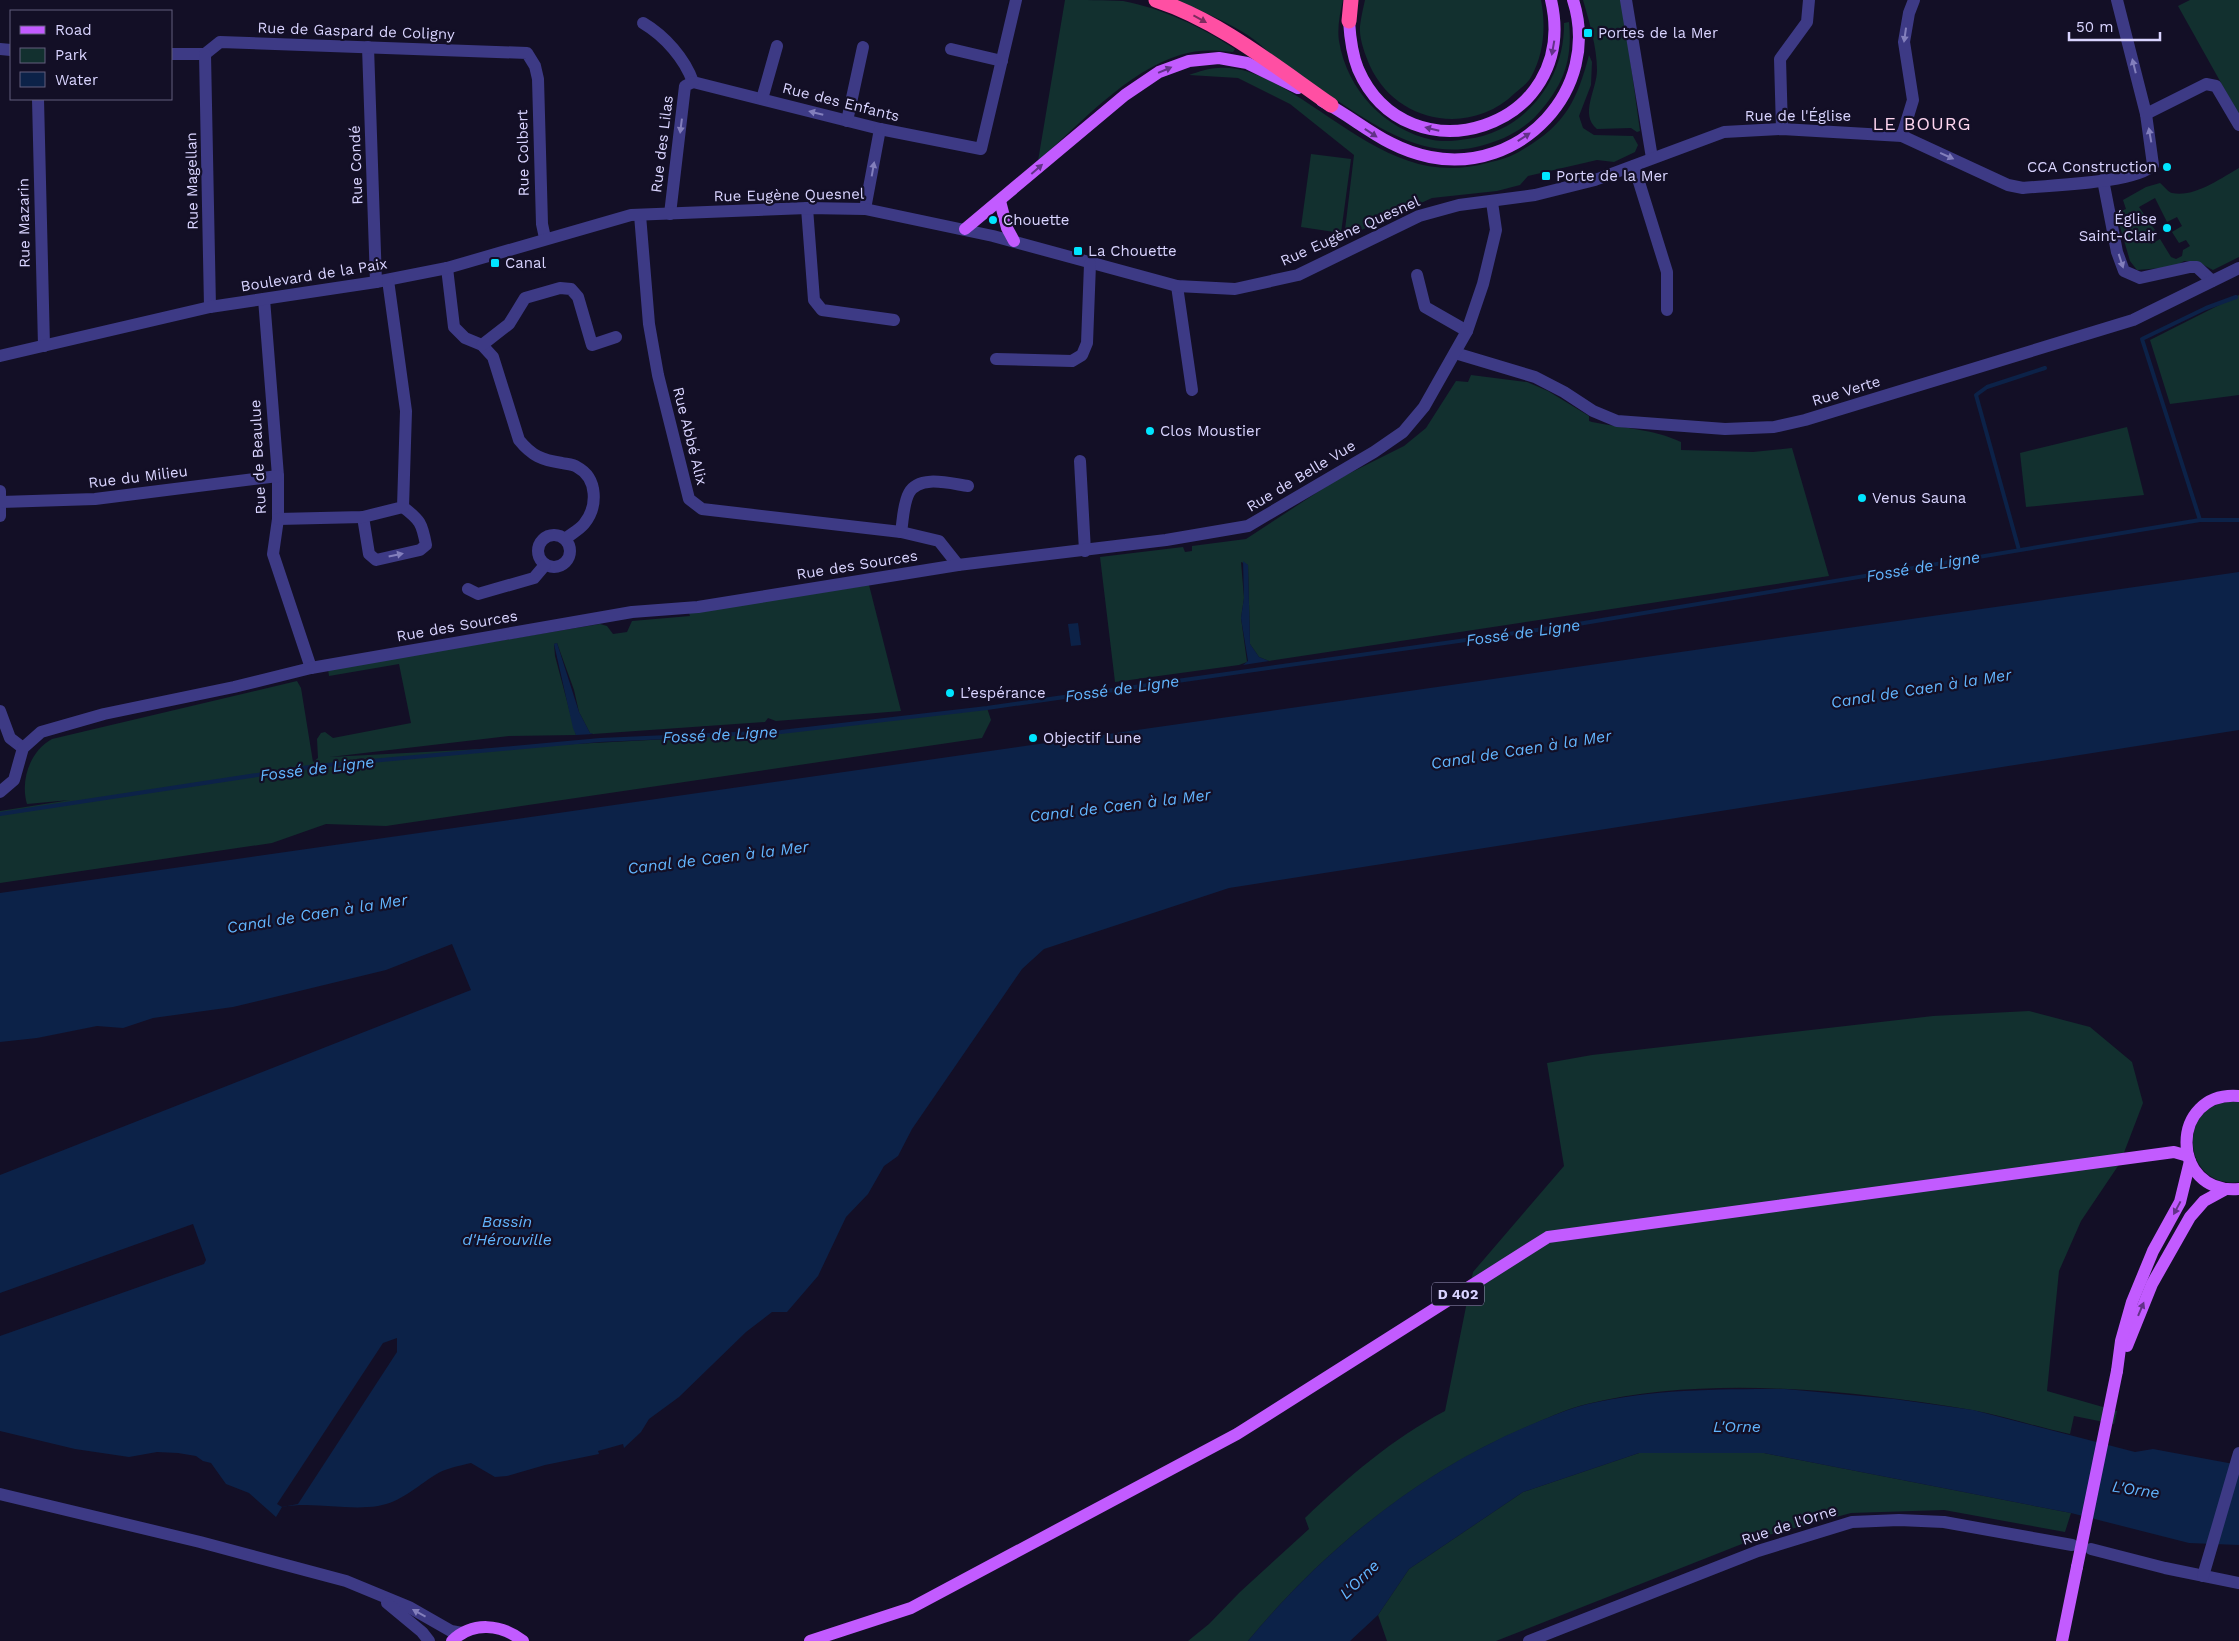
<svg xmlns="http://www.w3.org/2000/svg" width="2239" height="1641" viewBox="0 0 2239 1641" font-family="'Work Sans',sans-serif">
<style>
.green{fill:#12302f;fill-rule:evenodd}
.water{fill:#0c2248}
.pier{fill:#130f26}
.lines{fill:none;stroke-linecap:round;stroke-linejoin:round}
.stream{stroke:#0c2248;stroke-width:4}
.minor{stroke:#3d3a85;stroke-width:12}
.major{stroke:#c25bff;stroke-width:12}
.highway{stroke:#ff4fa3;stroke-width:15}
.major-bridge{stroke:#c25bff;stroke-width:12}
.oneway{fill:#7d2c5e}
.oneway2{fill:#837fbc}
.oneway3{fill:#623188}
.poi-dot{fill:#00e5ff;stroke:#130f26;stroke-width:2}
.labels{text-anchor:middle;stroke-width:4.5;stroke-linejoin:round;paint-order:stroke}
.shield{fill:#130f26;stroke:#9e99be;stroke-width:1}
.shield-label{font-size:14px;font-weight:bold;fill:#d9d4ff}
.street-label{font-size:15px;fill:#d9d4ff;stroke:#130f26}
.poi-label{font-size:15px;fill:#d9d4ff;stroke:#130f26;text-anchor:start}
.water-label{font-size:16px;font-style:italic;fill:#62b6ff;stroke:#130f26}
.quarter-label{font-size:18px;letter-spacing:1px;fill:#ffd6f0;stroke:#130f26}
</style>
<rect width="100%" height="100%" fill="#130f26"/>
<!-- green -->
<g class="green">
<path d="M1065,0C1083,0 1105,0 1123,1C1161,8 1202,27 1235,49L1233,52C1215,50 1198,49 1180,55C1127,71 1079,125 1038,161Z"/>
<path d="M1174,0H1343C1340,13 1337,28 1339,41C1347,90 1385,130 1433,140C1443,142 1456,141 1467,139C1525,132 1565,80 1564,23L1569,22C1573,63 1562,88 1534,118C1523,128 1510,136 1496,141C1435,165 1387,134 1338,101C1319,88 1300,76 1281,63C1270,54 1261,44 1249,36C1226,21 1200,10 1174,0Z"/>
<path d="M1365,0H1541C1546,26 1544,54 1531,77C1528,83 1520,89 1515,93C1470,137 1396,123 1370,66C1365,54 1359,39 1360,26C1361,17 1363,9 1365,0Z"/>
<path d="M1583,0H1622L1640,131L1637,132L1631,128L1597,129C1579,114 1597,90 1597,70C1597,47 1589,21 1583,0Z"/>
<polygon points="2190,0 2239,0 2239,115 2178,6"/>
<path d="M1589,55L1592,62L1591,85L1579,116L1583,128L1594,135L1633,136L1638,145L1635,152L1614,162L1597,160L1528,176L1520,185L1497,191L1432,198L1344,238L1354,155L1290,104L1238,78L1189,75C1198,72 1208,68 1218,68C1245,66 1270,80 1292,93C1354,131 1409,185 1487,163C1500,160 1511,157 1522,150C1565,125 1577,101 1589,55Z"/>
<polygon points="1311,154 1351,159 1341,233 1301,227"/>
<path d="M2239,168V257L2213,270L2198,262L2184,261L2174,267L2137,270L2130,261L2116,213L2126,209L2123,200L2146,187L2160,183C2164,186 2168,192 2172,193C2194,198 2221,178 2239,168ZM2155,198L2167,222L2177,217L2182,226L2172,232L2179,243L2186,240L2190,246L2183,250L2182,256L2176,259L2171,257L2160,239L2151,244L2146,235L2155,230L2139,207Z"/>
<polygon points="2239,295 2239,395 2170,404 2150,340"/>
<path d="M1471,375L1527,382L1548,391L1589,416V421L1592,422C1621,428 1654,429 1681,442V450L1753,452L1792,448L1829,576L1269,661L1259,657L1250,644L1248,565L1241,562L1244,598L1241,618L1247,662L1239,665L1115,682L1100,557L1183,547L1185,552L1192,551V546L1246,539L1336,480L1404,446L1426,428L1456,381L1468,382Z"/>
<polygon points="2127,427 2144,495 2026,507 2020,453"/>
<path d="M869,585L901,711L776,721L768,718L765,722L593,734L590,733L579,712L574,690L557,643L554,644L555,656L576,735L509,736L330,757L781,733L987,708L991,720L982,738L386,826L326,824L272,843L0,883V811L70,800L27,804C20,780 30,751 52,739L297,681L301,688L313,762L318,758L317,739L321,733L325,732L333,738L411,723L399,664L329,676L328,669L600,624L607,626L613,634L627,632L632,621L690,616L689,613Z"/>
<path d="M2029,1011L2090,1027L2132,1062L2143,1103L2120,1163L2081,1221L2059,1271L2047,1391L2117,1411L2114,1424L2074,1416L2070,1434C2037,1427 2005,1416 1972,1410C1853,1390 1705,1375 1587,1404C1569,1408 1552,1416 1536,1423C1423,1469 1325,1548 1248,1641H1188L1209,1624L1240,1592L1309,1529L1305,1518C1348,1477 1392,1439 1445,1411L1473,1272L1564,1166L1547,1063L1592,1055L1933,1016Z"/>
<path d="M2239,1102V1182C2179,1189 2176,1096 2239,1102Z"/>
<polygon points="1639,1453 1764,1453 2071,1513 2065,1532 1944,1510 1851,1513 1757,1538 1496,1641 1387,1641 1378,1615 1409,1569 1523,1492"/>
</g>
<!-- water -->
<g class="water">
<polygon points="1243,561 1248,565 1250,644 1259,657 1269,661 1243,665 1248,661 1241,618 1244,598"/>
<path d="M2239,572V730L1229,888L1044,949L1022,969L912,1129L898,1156L884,1166L868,1194L846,1217L818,1276L787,1312H772L746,1332L679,1397L649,1419L641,1432L624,1448L623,1444L598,1451L599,1454L545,1465L507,1476L495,1477L471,1463C459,1466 446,1468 435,1475C416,1487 401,1502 378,1506C346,1511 314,1501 282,1507L276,1517L249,1493L226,1484L211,1463L203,1461L196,1456L178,1453L157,1452L129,1457L75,1449L0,1431V1336L204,1264L206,1260L193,1224L0,1293V1175L471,990L452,944L386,970L233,1007L153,1018L123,1028L97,1026L37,1038L0,1042V893Z"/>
<polygon points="1078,623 1081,645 1071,646 1068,624"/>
<polygon points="557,643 579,712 590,733 593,734 576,735 573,728 554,644"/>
<path d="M1785,1389L1894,1399L1973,1410L2135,1452L2153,1449L2239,1465V1545L2189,1543L2071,1513L1764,1453H1639L1523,1492L1409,1569L1378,1615L1350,1641H1248C1325,1548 1423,1469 1535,1423C1552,1416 1570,1408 1588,1404C1653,1389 1719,1389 1785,1389Z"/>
</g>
<!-- pier -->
<polygon class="pier" points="397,1338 397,1352 298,1504 282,1507 277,1504 383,1343"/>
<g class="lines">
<!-- stream -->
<g class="stream">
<polyline points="2200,520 2142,339 2206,308 2236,297"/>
<polyline points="2019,550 1976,395 1987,387 2045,368"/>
<polyline points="0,814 316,766 600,740 781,732 987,708 1572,625 2200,520 2239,520"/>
</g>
<!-- minor -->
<g class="minor">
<polyline points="1626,0 1652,158"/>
<path d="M643,23C665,36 685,59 693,82"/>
<polyline points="368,47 376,282"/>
<polyline points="0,49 11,50"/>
<polyline points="951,49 1002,61"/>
<polyline points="171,54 205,54 220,42 527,53 535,66 538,79 542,224 545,238"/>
<polyline points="205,54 210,307"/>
<polyline points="693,82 880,129 981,149 1016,0"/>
<polyline points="38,99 44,346"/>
<polyline points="762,99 777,46"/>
<polyline points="2146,114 2206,84 2216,86 2239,125"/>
<polyline points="847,121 863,47"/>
<polyline points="1782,129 1780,59 1807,22 1809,0"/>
<polyline points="1902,136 1913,100 1904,42 1909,13 1914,0"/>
<polyline points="1634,166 1667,272 1667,310"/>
<polyline points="2103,180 2117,252 2124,271 2140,278 2190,267 2197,267 2212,281"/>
<polyline points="807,208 814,300 822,310 894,320"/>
<polyline points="865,209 880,129"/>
<polyline points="670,214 685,86 693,82"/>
<polyline points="640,215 649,324 658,375 689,499 702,509 901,532 939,541 958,565"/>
<path d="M447,268L454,327L465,338L482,345L493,357L519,440C532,456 542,460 562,463C566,464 573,464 577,467C598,478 598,507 584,524C579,530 571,534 565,539"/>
<polyline points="1417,275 1425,307 1467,331"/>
<polyline points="1177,286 1192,390"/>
<polyline points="264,299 278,476 278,519 273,554 311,668"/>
<polyline points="482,345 509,324 525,298 560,288 571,289 578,297 592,345 616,337"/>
<polyline points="1455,353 1535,377 1564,392 1593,411 1617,421 1725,429 1774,427 1805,420 2133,320 2239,268"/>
<path d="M0,356L210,307L376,282L447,268L631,215L807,208L865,209L993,236L1177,286L1235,289L1298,275L1419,216L1459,205L1535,195L1595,180L1724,132L1782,129L1902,136L2008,185L2023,188C2050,185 2137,183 2153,165L2146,114L2117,0"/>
<polyline points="996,359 1072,361 1082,355 1087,343 1090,264"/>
<polyline points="1080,461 1085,551"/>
<polyline points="0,491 0,516"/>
<polyline points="1,502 95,499 278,476"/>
<path d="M363,517L369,554L376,560L420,550L426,545C422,523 420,520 403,507"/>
<polyline points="278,519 363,517 403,507 406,411 388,280"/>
<path d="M901,532C903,521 903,504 909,493C919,474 952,484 968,486"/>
<circle cx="554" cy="551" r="16"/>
<polyline points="468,589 478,594 534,578 545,565"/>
<polyline points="0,711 10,738 23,748"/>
<polyline points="0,792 14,780 23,748 41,732 104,714 234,687 311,668 632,612 698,607 958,565 1166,540 1248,526 1374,452 1403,432 1424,407 1467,331 1483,284 1496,230 1492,202"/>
<polyline points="0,1494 200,1542 346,1581 409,1607 451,1631 462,1633"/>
<polyline points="2091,1549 2165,1568 2239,1583"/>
<polyline points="2203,1576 2239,1453"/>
<polyline points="387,1603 422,1632 429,1641"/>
<polyline points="1529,1641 1758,1551 1852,1522 1899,1520 1944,1522 2072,1545"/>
</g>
<!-- major -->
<g class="major">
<path d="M1349,21C1350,37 1352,54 1358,69C1407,182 1581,129 1551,0"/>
<path d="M1322,101C1360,121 1385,148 1430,157C1520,175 1602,90 1573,0"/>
<polyline points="1000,201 1007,228 1014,241"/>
<polyline points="965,229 1125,95 1159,72 1189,61 1219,58 1247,63 1298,88"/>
<path d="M2239,1096C2169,1090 2169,1195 2239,1189"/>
<polyline points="2127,1346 2152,1284 2190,1217 2204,1201 2226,1189"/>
<polyline points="2117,1371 2121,1341 2132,1302 2153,1251 2180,1202 2190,1161"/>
<path d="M452,1641C473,1621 501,1624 523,1641"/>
<polyline points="810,1641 911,1608 1237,1434 1548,1237 2174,1152 2188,1156"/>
<polyline points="2062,1641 2077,1567"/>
</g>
<!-- highway -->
<g class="highway">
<path d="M1156,0C1220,21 1276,67 1331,105"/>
<polyline points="1349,21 1351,0"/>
</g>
<!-- major-bridge -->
<polyline class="major-bridge" points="2077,1567 2117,1371"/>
</g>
<!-- one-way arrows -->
<defs><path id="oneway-solid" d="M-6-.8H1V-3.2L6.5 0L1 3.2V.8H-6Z" transform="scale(1.25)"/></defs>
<use class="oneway" href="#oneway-solid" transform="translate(1200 19) rotate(29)"/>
<g class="oneway2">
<use href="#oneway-solid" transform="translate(1905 35) rotate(98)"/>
<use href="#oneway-solid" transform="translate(2134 66) rotate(-104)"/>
<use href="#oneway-solid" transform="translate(816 113) rotate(-166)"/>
<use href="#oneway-solid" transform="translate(681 126) rotate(97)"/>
<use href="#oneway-solid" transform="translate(2150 135) rotate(-100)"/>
<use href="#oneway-solid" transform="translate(1947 156) rotate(24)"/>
<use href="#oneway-solid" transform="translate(873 169) rotate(-80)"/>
<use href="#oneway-solid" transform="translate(2121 261) rotate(72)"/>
<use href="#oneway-solid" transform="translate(396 555) rotate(-12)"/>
<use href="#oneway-solid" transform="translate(419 1613) rotate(-151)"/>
</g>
<g class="oneway3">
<use href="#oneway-solid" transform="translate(1553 48) rotate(100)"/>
<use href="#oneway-solid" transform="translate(1165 70) rotate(-23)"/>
<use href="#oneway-solid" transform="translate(1432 129) rotate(-166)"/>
<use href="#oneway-solid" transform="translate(1371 133) rotate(34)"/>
<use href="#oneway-solid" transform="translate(1524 137) rotate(-33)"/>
<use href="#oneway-solid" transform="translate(1037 169) rotate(-41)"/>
<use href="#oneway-solid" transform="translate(2177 1208) rotate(118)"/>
<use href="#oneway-solid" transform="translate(2141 1309) rotate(-67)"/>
</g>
<!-- markers -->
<g class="poi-dot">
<rect x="1583" y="28" width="10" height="10" rx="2.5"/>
<circle cx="2167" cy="167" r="5"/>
<rect x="1541" y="171" width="10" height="10" rx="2.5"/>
<circle cx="993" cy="220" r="5"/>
<circle cx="2167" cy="228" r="5"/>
<rect x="1073" y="246" width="10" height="10" rx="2.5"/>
<rect x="490" y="258" width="10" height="10" rx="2.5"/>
<circle cx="1150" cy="431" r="5"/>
<circle cx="1862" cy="498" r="5"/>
<circle cx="950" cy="693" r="5"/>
<circle cx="1033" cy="738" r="5"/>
</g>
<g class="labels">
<!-- shield labels -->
<rect class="shield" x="1432" y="1282.5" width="52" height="23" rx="4"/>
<g class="shield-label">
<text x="1458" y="1299">D 402</text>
</g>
<!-- street labels -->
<g class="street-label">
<text transform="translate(356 31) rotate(2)" y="5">Rue de Gaspard de Coligny</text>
<text transform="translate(841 102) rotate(14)" y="5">Rue des Enfants</text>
<text x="1798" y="121">Rue de l'Église</text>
<text transform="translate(662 144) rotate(-83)" y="5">Rue des Lilas</text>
<text transform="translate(523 153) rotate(-91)" y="5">Rue Colbert</text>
<text transform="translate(356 165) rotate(-92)" y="5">Rue Condé</text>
<text transform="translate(192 181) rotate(-91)" y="5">Rue Magellan</text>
<text transform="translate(789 195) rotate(-1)" y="5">Rue Eugène Quesnel</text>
<text transform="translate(24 223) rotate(-91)" y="5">Rue Mazarin</text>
<text transform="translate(1350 231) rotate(-24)" y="5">Rue Eugène Quesnel</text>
<text transform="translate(314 275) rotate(-9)" y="5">Boulevard de la Paix</text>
<text transform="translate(1846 391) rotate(-17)" y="5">Rue Verte</text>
<text transform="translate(690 436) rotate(76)" y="5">Rue Abbé Alix</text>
<text transform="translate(258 457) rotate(-93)" y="5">Rue de Beaulue</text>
<text transform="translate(1301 476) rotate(-31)" y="5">Rue de Belle Vue</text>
<text transform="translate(138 477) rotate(-7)" y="5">Rue du Milieu</text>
<text transform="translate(857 565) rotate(-9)" y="5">Rue des Sources</text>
<text transform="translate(457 626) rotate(-10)" y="5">Rue des Sources</text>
<text transform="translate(1789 1525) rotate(-18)" y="5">Rue de l'Orne</text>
</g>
<!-- poi labels -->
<g class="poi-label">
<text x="1598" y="38">Portes de la Mer</text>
<text x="2157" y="172" text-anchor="end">CCA Construction</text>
<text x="1556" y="181">Porte de la Mer</text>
<text x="2157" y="224" text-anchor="end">Église<tspan x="2157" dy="17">Saint-Clair</tspan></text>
<text x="1003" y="225">Chouette</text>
<text x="1088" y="256">La Chouette</text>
<text x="505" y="268">Canal</text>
<text x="1160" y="436">Clos Moustier</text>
<text x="1872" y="503">Venus Sauna</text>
<text x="960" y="698">L’espérance</text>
<text x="1043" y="743">Objectif Lune</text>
</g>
<!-- water labels -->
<g class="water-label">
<text transform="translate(1923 566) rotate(-10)" y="6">Fossé de Ligne</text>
<text transform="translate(1523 632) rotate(-8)" y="6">Fossé de Ligne</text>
<text transform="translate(1122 688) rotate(-8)" y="6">Fossé de Ligne</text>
<text transform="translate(1921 688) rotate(-9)" y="6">Canal de Caen à la Mer</text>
<text transform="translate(720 734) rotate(-3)" y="6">Fossé de Ligne</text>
<text transform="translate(1521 749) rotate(-9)" y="6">Canal de Caen à la Mer</text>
<text transform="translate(317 768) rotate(-7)" y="6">Fossé de Ligne</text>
<text transform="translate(1120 805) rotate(-7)" y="6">Canal de Caen à la Mer</text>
<text transform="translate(718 857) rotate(-7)" y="6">Canal de Caen à la Mer</text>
<text transform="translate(317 913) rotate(-9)" y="6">Canal de Caen à la Mer</text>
<text x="507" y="1227">Bassin<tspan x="507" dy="18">d'Hérouville</tspan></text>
<text x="1737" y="1432">L'Orne</text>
<text transform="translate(2136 1489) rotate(8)" y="6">L'Orne</text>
<text transform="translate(1359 1579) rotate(-44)" y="6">L'Orne</text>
</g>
<!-- quarter labels -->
<g class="quarter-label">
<text x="1922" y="130">LE BOURG</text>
</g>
</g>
<!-- legend -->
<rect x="10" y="10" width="162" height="90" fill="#130f26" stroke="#625e7d"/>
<rect x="20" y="26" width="25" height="8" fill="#c25bff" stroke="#625e7d"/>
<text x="55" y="35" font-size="15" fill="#d9d4ff">Road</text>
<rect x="20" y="48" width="25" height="15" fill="#12302f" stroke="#625e7d"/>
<text x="55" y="60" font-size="15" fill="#d9d4ff">Park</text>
<rect x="20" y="72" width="25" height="15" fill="#0c2248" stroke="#625e7d"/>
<text x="55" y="85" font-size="15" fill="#d9d4ff">Water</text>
<!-- scale -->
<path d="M2069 32v8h91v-8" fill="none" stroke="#d9d4ff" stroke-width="2.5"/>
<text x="2076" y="32" font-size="15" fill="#d9d4ff" stroke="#130f26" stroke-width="4" paint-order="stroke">50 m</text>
</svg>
